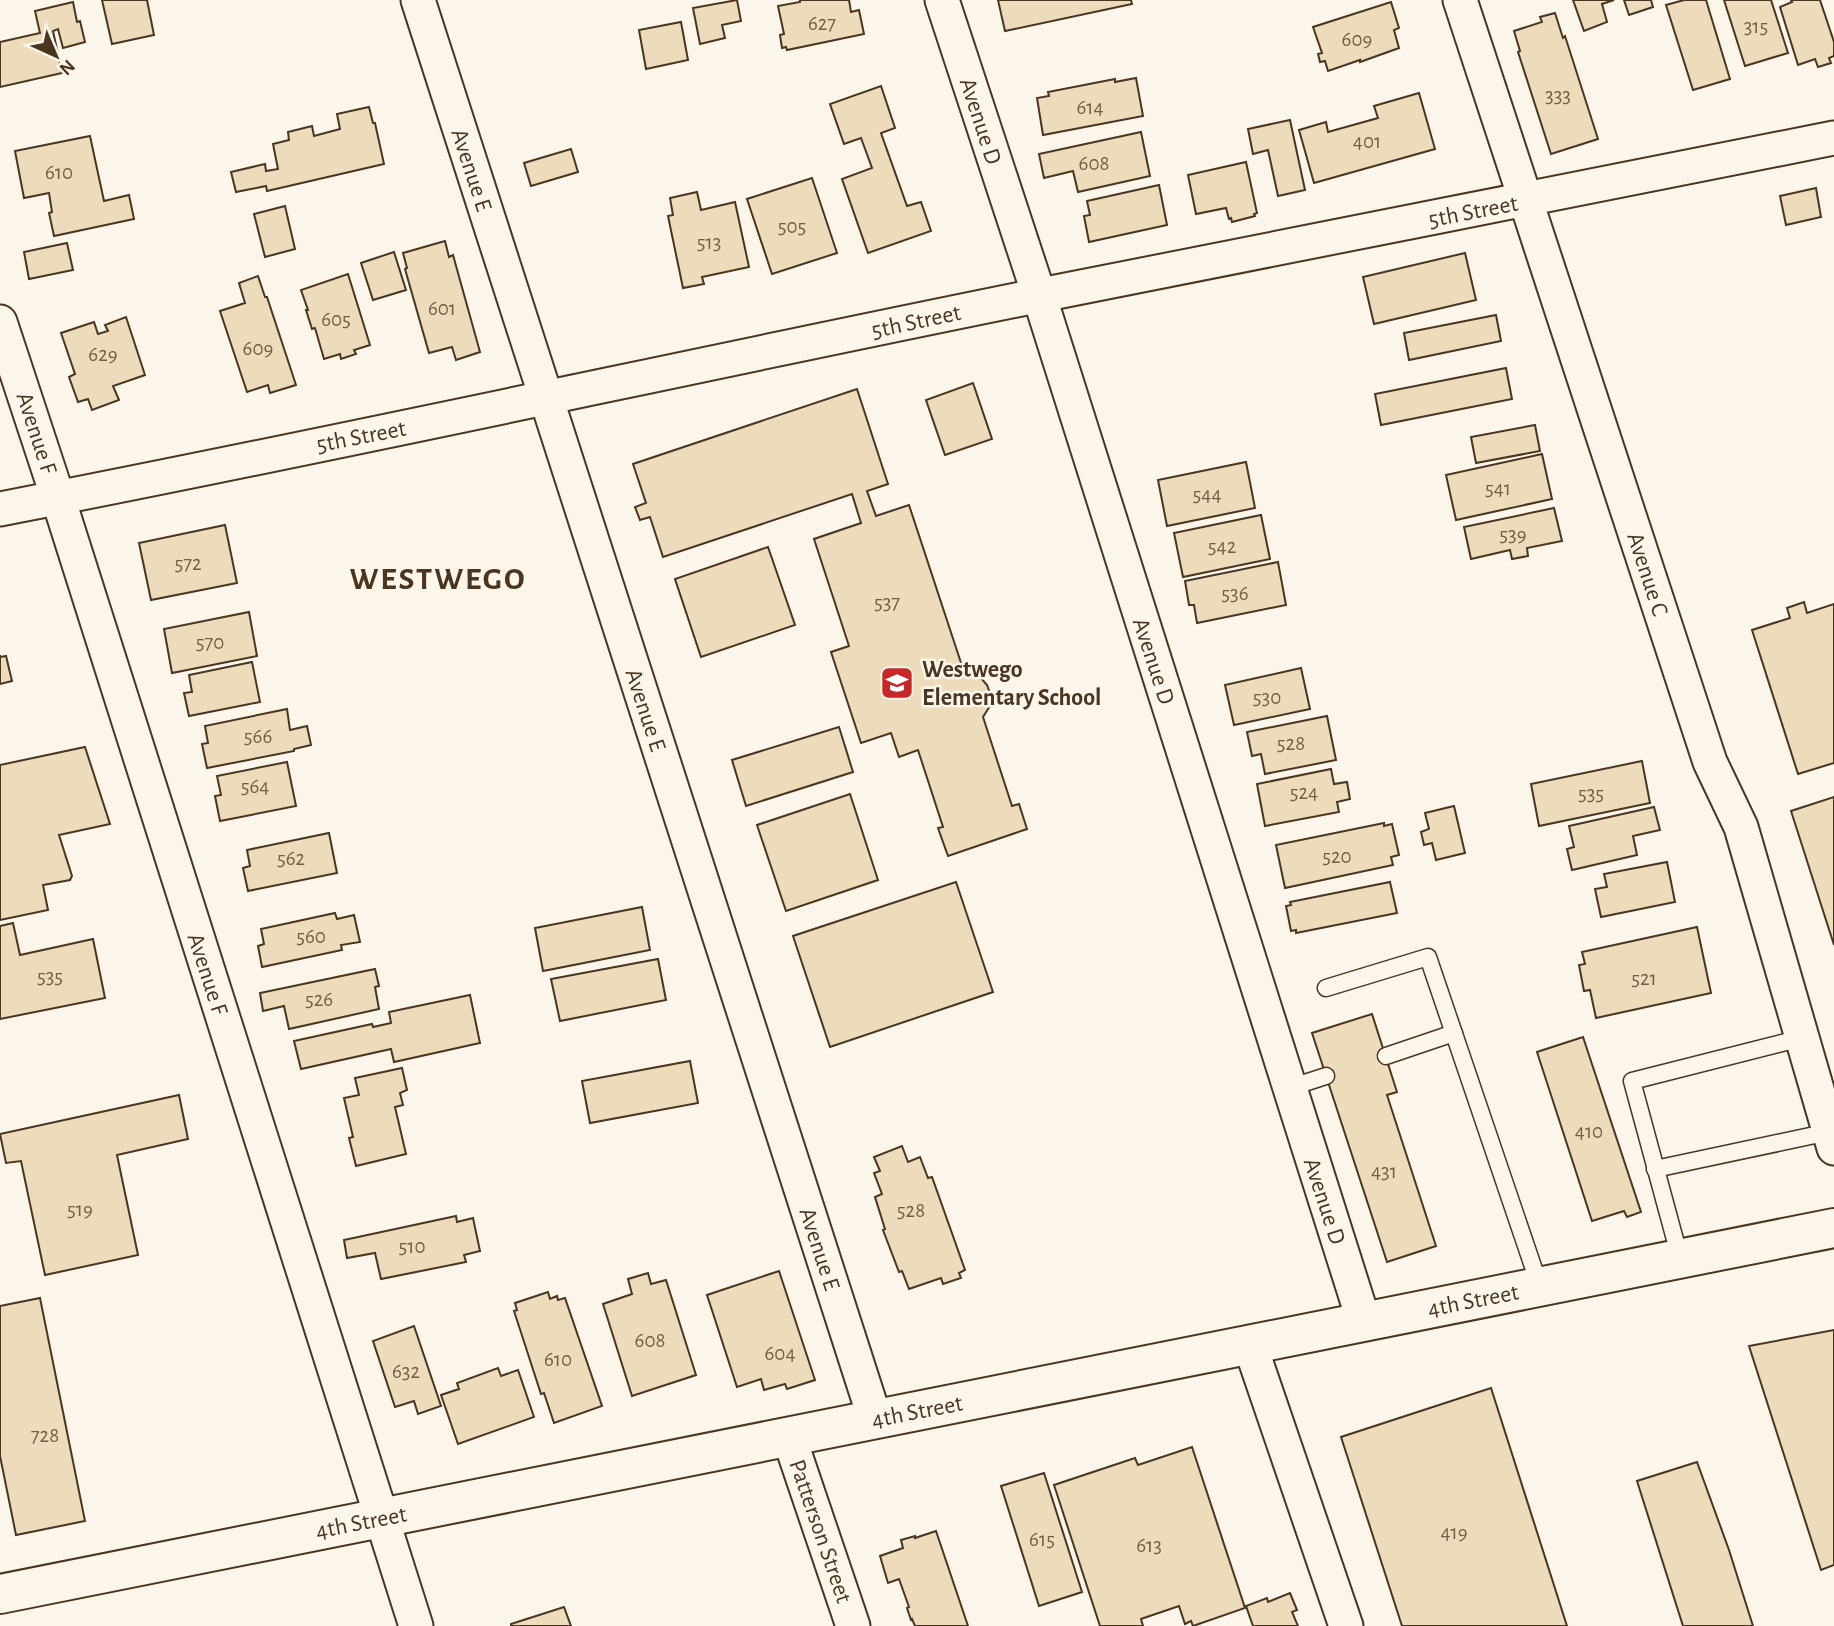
<svg xmlns="http://www.w3.org/2000/svg" width="1834" height="1626" viewBox="0 0 1834 1626" font-family="'Alegreya Sans',sans-serif">
<style>
.building{fill:#ecdcbc;stroke:#4a3520;stroke-width:2}
.lines{fill:none;stroke-linecap:round;stroke-linejoin:round}
.lane-casing{stroke:#4a3520;stroke-width:19}
.street-casing{stroke:#4a3520;stroke-width:37}
.secondary-casing{stroke:#4a3520;stroke-width:42}
.lane{stroke:#fbf6e9;stroke-width:16}
.street{stroke:#fbf6e9;stroke-width:33}
.secondary{stroke:#fbf6e9;stroke-width:38}
.labels{text-anchor:middle;stroke-width:5;stroke-linejoin:round;paint-order:stroke}
.number-label{font-size:21px;fill:#725f47}
.street-label{font-size:24px;fill:#4a3520;stroke:#fbf6e9}
.poi-label{font-size:24px;font-weight:bold;fill:#4a3520;stroke:#fbf6e9;text-anchor:start}
.district-label{font-size:32px;font-weight:bold;letter-spacing:2px;fill:#4a3520;stroke:#fbf6e9}
</style>
<rect width="100%" height="100%" fill="#fbf6e9"/>
<!-- building -->
<g class="building">
<polygon points="102,0 147,0 154,35 112,44"/>
<polygon points="737,0 741,21 722,25 725,38 700,44 693,8"/>
<polygon points="800,0 849,0 851,12 859,10 864,34 787,50 786,47 782,48 780,35 784,34 778,6 800,2"/>
<polygon points="998,0 1131,0 1132,4 1005,31"/>
<polygon points="1573,0 1614,0 1602,4 1607,22 1584,31"/>
<polygon points="1624,0 1651,0 1653,7 1629,15"/>
<polygon points="1684,0 1706,0 1730,79 1693,90 1666,5"/>
<polygon points="1724,0 1771,0 1788,53 1745,66"/>
<polygon points="1791,0 1820,0 1834,42 1834,56 1829,58 1831,63 1818,67 1815,59 1798,65 1780,7 1792,2"/>
<polygon points="73,2 77,22 80,21 85,42 63,48 58,29 53,31 62,73 0,87 0,42 40,33 35,11"/>
<polygon points="1391,2 1399,28 1394,30 1399,48 1360,62 1360,60 1328,71 1325,61 1320,62 1318,54 1322,53 1313,27"/>
<polygon points="1555,13 1563,38 1565,36 1598,139 1551,154 1518,52 1520,51 1514,31 1542,22 1540,17"/>
<polygon points="681,22 688,60 646,69 639,30"/>
<polygon points="1136,78 1143,116 1043,135 1037,98 1049,96 1048,92 1115,79 1115,82"/>
<polygon points="881,86 895,128 881,133 907,206 921,202 931,231 868,253 842,179 872,168 861,138 844,144 830,104"/>
<polygon points="1419,93 1435,149 1314,183 1299,130 1326,122 1328,132 1378,118 1374,106"/>
<polygon points="369,107 373,123 375,123 384,164 267,191 266,186 236,192 231,172 265,164 266,171 278,169 273,144 289,140 288,132 312,126 314,136 340,129 337,114"/>
<polygon points="1290,120 1305,190 1278,196 1268,150 1253,154 1248,129"/>
<polygon points="1141,132 1150,176 1078,192 1073,171 1044,178 1039,154"/>
<polygon points="90,136 104,201 129,195 134,219 54,236 49,213 52,212 49,193 24,198 15,151"/>
<polygon points="571,149 578,172 531,186 524,163"/>
<polygon points="1246,162 1257,213 1254,214 1255,216 1232,222 1231,218 1229,219 1226,208 1196,214 1188,175"/>
<polygon points="812,178 837,253 772,274 747,199"/>
<polygon points="1159,185 1167,225 1089,242 1084,216 1090,215 1087,201"/>
<polygon points="1816,188 1821,217 1786,225 1780,196"/>
<polygon points="697,192 701,210 735,202 749,267 702,277 704,284 683,288 668,216 673,215 670,198"/>
<polygon points="285,206 295,249 265,257 254,214"/>
<polygon points="445,241 449,257 453,255 480,352 456,360 452,347 429,353 405,269 407,268 403,253"/>
<polygon points="67,243 73,270 29,279 24,252"/>
<polygon points="394,252 406,290 373,300 361,263"/>
<polygon points="1465,253 1476,300 1374,324 1363,277"/>
<polygon points="348,274 370,345 354,350 356,354 341,359 340,354 324,359 315,328 312,329 306,310 308,310 301,290"/>
<polygon points="258,276 265,297 267,297 296,385 270,393 268,385 247,392 220,311 245,303 239,283"/>
<polygon points="1496,315 1501,341 1409,360 1404,333"/>
<polygon points="126,317 145,375 113,386 119,400 92,410 88,399 78,402 69,377 75,374 61,333 94,322 98,334 108,331 105,325"/>
<polygon points="1506,368 1512,399 1381,425 1375,394"/>
<polygon points="973,383 992,439 945,455 926,400"/>
<polygon points="857,389 888,484 867,491 876,516 909,505 965,675 970,673 981,678 987,685 991,696 990,706 983,717 1012,806 1019,804 1027,829 948,856 938,828 943,827 918,750 899,757 891,733 861,743 831,652 849,646 814,539 861,523 852,494 663,557 650,517 640,520 635,507 646,503 633,464"/>
<polygon points="1535,425 1540,451 1476,463 1471,437"/>
<polygon points="1542,454 1552,499 1456,520 1446,475"/>
<polygon points="1246,462 1255,508 1167,526 1158,480"/>
<polygon points="1554,508 1562,541 1527,548 1528,556 1512,559 1510,550 1471,559 1464,527"/>
<polygon points="1261,515 1270,559 1183,577 1174,533"/>
<polygon points="225,525 237,583 151,600 139,543"/>
<polygon points="768,547 795,625 701,657 675,579"/>
<polygon points="1278,562 1286,605 1197,623 1194,605 1189,605 1185,581"/>
<polygon points="1804,602 1807,613 1834,604 1834,763 1798,774 1752,630 1790,618 1787,608"/>
<polygon points="249,612 257,656 172,673 164,629"/>
<polygon points="0,655 0,657 6,656 12,681 0,684"/>
<polygon points="252,662 260,702 189,716 184,693 192,692 189,675"/>
<polygon points="1301,668 1310,709 1234,725 1225,685"/>
<polygon points="287,709 290,730 307,726 311,745 294,749 294,751 207,768 202,744 208,743 205,726"/>
<polygon points="1327,716 1336,760 1265,774 1261,754 1252,756 1247,732"/>
<polygon points="839,727 853,772 746,806 732,760"/>
<polygon points="85,747 110,824 59,835 72,876 70,880 43,885 48,910 0,920 0,765"/>
<polygon points="1642,761 1650,803 1539,826 1531,784"/>
<polygon points="287,762 296,806 220,821 215,796 221,795 217,776"/>
<polygon points="1331,769 1334,784 1347,782 1350,799 1337,802 1339,812 1265,826 1257,784"/>
<polygon points="850,794 878,880 786,911 757,825"/>
<polygon points="1834,797 1834,945 1791,811"/>
<polygon points="1454,806 1465,853 1436,860 1432,843 1424,845 1421,832 1429,829 1425,813"/>
<polygon points="1654,807 1660,830 1633,836 1637,855 1572,870 1567,849 1574,847 1569,826"/>
<polygon points="1384,823 1384,826 1392,824 1399,855 1391,857 1393,865 1285,888 1276,845"/>
<polygon points="329,833 337,873 248,891 243,868 250,866 247,850"/>
<polygon points="1667,862 1675,902 1601,917 1595,889 1607,887 1604,874"/>
<polygon points="956,882 993,992 830,1047 793,936"/>
<polygon points="1390,882 1397,913 1296,933 1296,930 1291,931 1286,906 1291,905 1290,902"/>
<polygon points="642,907 650,950 543,971 535,928"/>
<polygon points="335,913 337,919 354,915 360,942 341,945 342,950 262,967 258,946 264,944 261,929"/>
<polygon points="13,923 20,955 93,939 105,998 0,1019 0,926"/>
<polygon points="1697,927 1711,993 1596,1018 1590,990 1584,991 1579,965 1585,964 1582,952"/>
<polygon points="658,959 666,1000 560,1021 551,979"/>
<polygon points="375,969 379,986 375,987 379,1009 289,1029 284,1006 263,1011 260,993"/>
<polygon points="470,995 480,1043 394,1062 391,1049 301,1069 294,1041 372,1024 373,1027 391,1023 389,1012"/>
<polygon points="1372,1014 1397,1092 1387,1095 1436,1246 1387,1262 1312,1033"/>
<polygon points="1583,1037 1641,1212 1627,1217 1624,1211 1592,1221 1537,1052"/>
<polygon points="690,1061 698,1103 590,1123 582,1081"/>
<polygon points="402,1068 407,1090 400,1093 403,1105 395,1107 406,1154 356,1166 349,1138 353,1137 344,1098 359,1095 355,1078"/>
<polygon points="179,1095 188,1139 117,1155 138,1255 45,1275 21,1161 6,1163 0,1134"/>
<polygon points="902,1146 908,1162 920,1157 928,1178 932,1177 965,1270 959,1273 961,1278 943,1284 941,1278 909,1289 902,1271 899,1272 883,1230 885,1229 875,1197 882,1194 874,1173 880,1171 874,1157"/>
<polygon points="456,1216 457,1222 473,1218 480,1251 464,1255 466,1262 381,1279 375,1253 347,1258 344,1240"/>
<polygon points="779,1271 815,1380 787,1389 785,1384 764,1390 761,1379 737,1387 707,1295"/>
<polygon points="648,1273 651,1284 666,1280 696,1375 632,1396 603,1304 632,1294 628,1279"/>
<polygon points="548,1292 550,1299 557,1296 558,1300 565,1298 602,1406 554,1423 544,1393 541,1394 514,1311 517,1310 515,1303"/>
<polygon points="40,1298 85,1521 16,1535 0,1456 0,1306"/>
<polygon points="414,1326 441,1406 418,1414 414,1401 395,1407 373,1341"/>
<polygon points="1834,1330 1834,1565 1821,1570 1749,1346"/>
<polygon points="498,1368 501,1376 518,1370 534,1417 458,1444 441,1395 459,1389 457,1383"/>
<polygon points="1491,1388 1567,1626 1402,1626 1341,1437"/>
<polygon points="1192,1447 1245,1608 1193,1626 1191,1621 1185,1624 1179,1606 1141,1619 1143,1626 1100,1626 1054,1485 1135,1458 1138,1465"/>
<polygon points="1697,1462 1729,1550 1753,1626 1683,1626 1637,1481"/>
<polygon points="1044,1473 1082,1592 1039,1606 1001,1486"/>
<polygon points="936,1531 968,1626 915,1626 912,1619 911,1620 907,1608 909,1607 899,1579 888,1583 880,1556 903,1548 901,1540 915,1536 915,1538"/>
<polygon points="1290,1593 1297,1610 1292,1612 1298,1626 1253,1626 1246,1606 1267,1598 1268,1602"/>
<polygon points="564,1607 571,1626 511,1626 511,1624"/>
</g>
<g class="lines">
<defs>
<g id="lane">
<polyline points="1326,988 1428,957 1540,1287"/>
<polyline points="1386,1056 1454,1033"/>
<polyline points="1289,1088 1326,1076"/>
<polyline points="1655,1169 1829,1132"/>
<polyline points="1680,1258 1632,1081 1802,1038"/>
</g>
<g id="street">
<polyline points="418,0 875,1419"/>
<polyline points="942,0 1039,295 1364,1322"/>
<polyline points="1460,0 1710,762 1741,827 1834,1148"/>
<polyline points="0,322 58,498 416,1626"/>
<path d="M0,509C348,442 693,365 1041,295C1305,242 1570,191 1834,138"/>
<polyline points="1250,1345 1346,1626"/>
<polyline points="789,1437 853,1626"/>
</g>
<polyline id="secondary" points="0,1594 1834,1228"/>
</defs>
<!-- lane casing -->
<use href="#lane" class="lane-casing"/>
<!-- street casing -->
<use href="#street" class="street-casing"/>
<!-- secondary casing -->
<use href="#secondary" class="secondary-casing"/>
<!-- lane -->
<use href="#lane" class="lane"/>
<!-- street -->
<use href="#street" class="street"/>
<!-- secondary -->
<use href="#secondary" class="secondary"/>
</g>
<!-- icons -->
<defs>
<symbol id="school-square" viewBox="-11 -11 22 22"><rect x="-9" y="-9" width="18" height="18" rx="4" fill="#c62828" stroke="#fbf6e9"/><path d="M0-5L7-2L0 1L-7-2ZM-4 1L0 2.5L4 1V4Q0 6-4 4Z" fill="#fff"/></symbol>
</defs>
<g fill-rule="evenodd">
<use href="#school-square" x="878" y="664" width="38" height="38"/>
</g>
<g class="labels">
<!-- number labels -->
<g class="number-label">
<text x="822" y="30">627</text>
<text x="1756" y="33">315</text>
<text x="1357" y="46">609</text>
<text x="1558" y="102">333</text>
<text x="1090" y="114">614</text>
<text x="1367" y="148">401</text>
<text x="1094" y="170">608</text>
<text x="59" y="179">610</text>
<text x="792" y="233">505</text>
<text x="709" y="249">513</text>
<text x="442" y="315">601</text>
<text x="336" y="326">605</text>
<text x="258" y="355">609</text>
<text x="103" y="361">629</text>
<text x="1498" y="495">541</text>
<text x="1207" y="501">544</text>
<text x="1513" y="541">539</text>
<text x="1222" y="553">542</text>
<text x="188" y="570">572</text>
<text x="1235" y="600">536</text>
<text x="887" y="609">537</text>
<text x="210" y="649">570</text>
<text x="1267" y="704">530</text>
<text x="258" y="743">566</text>
<text x="1291" y="750">528</text>
<text x="255" y="793">564</text>
<text x="1304" y="799">524</text>
<text x="1591" y="800">535</text>
<text x="1337" y="863">520</text>
<text x="291" y="865">562</text>
<text x="311" y="943">560</text>
<text x="50" y="983">535</text>
<text x="1644" y="985">521</text>
<text x="319" y="1006">526</text>
<text x="1589" y="1138">410</text>
<text x="1384" y="1178">431</text>
<text x="80" y="1216">519</text>
<text x="911" y="1217">528</text>
<text x="412" y="1253">510</text>
<text x="650" y="1347">608</text>
<text x="780" y="1360">604</text>
<text x="558" y="1366">610</text>
<text x="406" y="1378">632</text>
<text x="45" y="1442">728</text>
<text x="1454" y="1539">419</text>
<text x="1042" y="1546">615</text>
<text x="1149" y="1552">613</text>
</g>
<!-- street labels -->
<g class="street-label">
<text transform="translate(981 121) rotate(72)" y="8">Avenue D</text>
<text transform="translate(472 170) rotate(72)" y="8">Avenue E</text>
<text transform="translate(1473 211) rotate(-11)" y="8">5th Street</text>
<text transform="translate(916 321) rotate(-12)" y="8">5th Street</text>
<text transform="translate(37 433) rotate(72)" y="8">Avenue F</text>
<text transform="translate(361 436) rotate(-11)" y="8">5th Street</text>
<text transform="translate(1648 574) rotate(72)" y="8">Avenue C</text>
<text transform="translate(1154 661) rotate(72)" y="8">Avenue D</text>
<text transform="translate(646 710) rotate(72)" y="8">Avenue E</text>
<text transform="translate(208 974) rotate(72)" y="8">Avenue F</text>
<text transform="translate(1325 1201) rotate(72)" y="8">Avenue D</text>
<text transform="translate(820 1249) rotate(72)" y="8">Avenue E</text>
<text transform="translate(1473 1300) rotate(-11)" y="8">4th Street</text>
<text transform="translate(917 1411) rotate(-11)" y="8">4th Street</text>
<text transform="translate(361 1522) rotate(-11)" y="8">4th Street</text>
<text transform="translate(821 1531) rotate(71)" y="8">Patterson Street</text>
</g>
<!-- poi labels -->
<g class="poi-label">
<text x="922" y="677">Westwego<tspan x="922" dy="28">Elementary School</tspan></text>
</g>
<!-- district labels -->
<g class="district-label">
<text x="438" y="589">WESTWEGO</text>
</g>
</g>
<!-- north arrow -->
<g transform="translate(56 56) rotate(136)" stroke="#fbf6e9" stroke-width="5" paint-order="stroke">
<path d="M0-5L12 26L0 18L-12 26Z" fill="#4a3520"/>
<text y="-10" font-size="19" font-weight="bold" text-anchor="middle" fill="#4a3520">N</text>
</g>
</svg>
